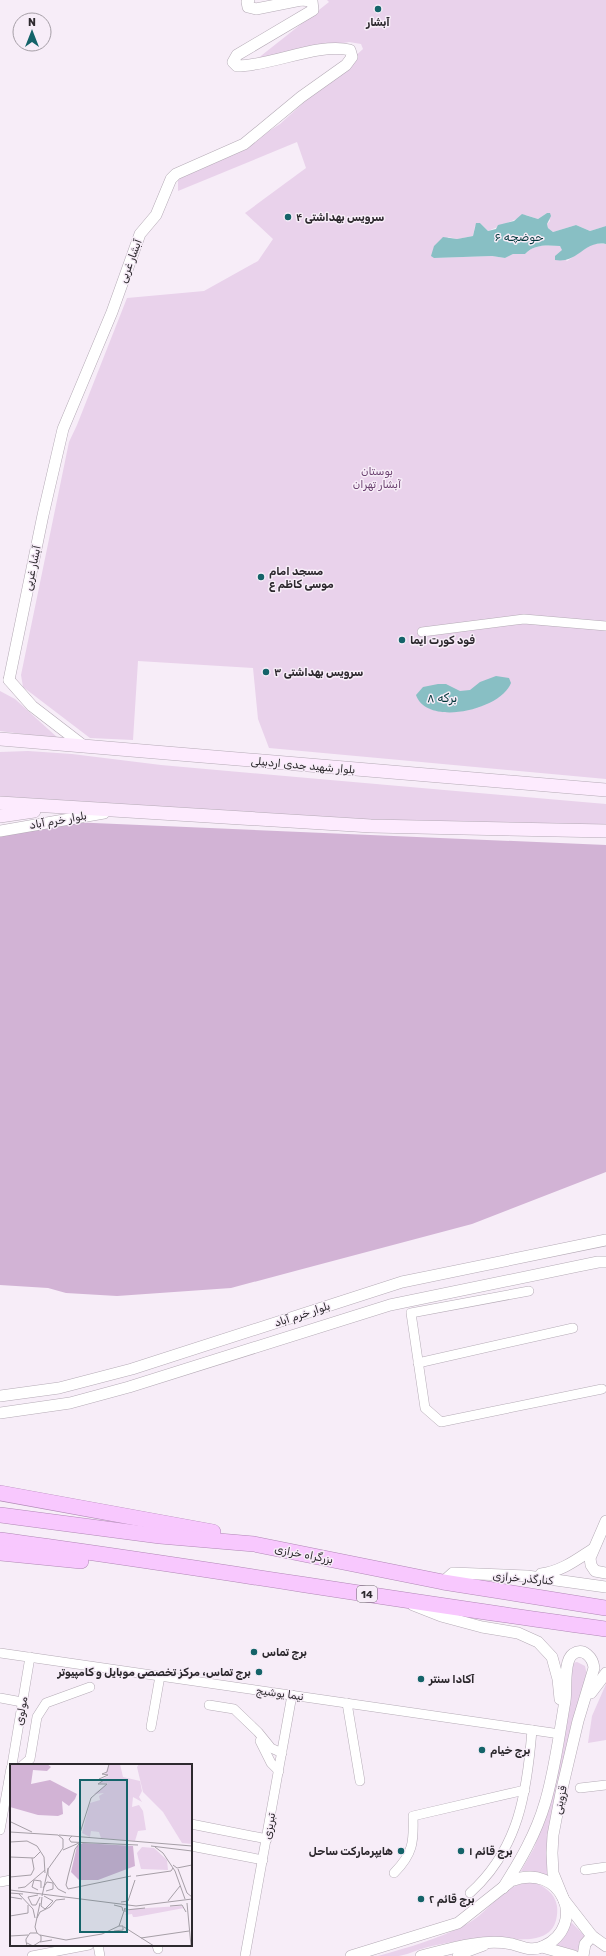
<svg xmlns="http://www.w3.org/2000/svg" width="606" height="1956" viewBox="0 0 606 1956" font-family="Rubik,'Noto Sans Arabic',sans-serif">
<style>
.green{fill:#e9d2eb}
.forest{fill:#d2b3d5}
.water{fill:#88bfc4}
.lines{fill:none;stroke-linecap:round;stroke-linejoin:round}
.minor-casing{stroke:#b5abb6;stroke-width:10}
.tertiary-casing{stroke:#b5abb6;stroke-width:12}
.secondary-casing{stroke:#b5abb6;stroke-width:14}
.trunk-casing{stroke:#b088b5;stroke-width:16}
.minor{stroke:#fff;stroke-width:9}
.tertiary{stroke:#fff;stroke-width:11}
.secondary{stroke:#fdebfe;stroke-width:13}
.trunk{stroke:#f8c8fe;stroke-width:15}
.poi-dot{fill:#146369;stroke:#f7edf8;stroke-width:1.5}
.labels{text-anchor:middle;stroke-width:3;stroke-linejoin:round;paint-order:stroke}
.shield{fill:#f7edf8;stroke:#6a646b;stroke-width:1}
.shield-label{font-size:10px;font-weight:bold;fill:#2d292e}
.poi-label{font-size:11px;font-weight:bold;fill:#2d292e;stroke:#f7edf8;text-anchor:start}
.street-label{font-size:11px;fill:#2d292e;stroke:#f7edf8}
.park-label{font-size:11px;fill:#6c4371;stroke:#f7edf8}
.water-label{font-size:12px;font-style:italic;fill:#003539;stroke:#f7edf8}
.inset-road{fill:none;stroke:#a69fa7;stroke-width:1}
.view{fill:#146369;fill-opacity:0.15;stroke:#146369;stroke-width:2}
.inset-edge{fill:none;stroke:#2d292e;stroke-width:2}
</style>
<rect width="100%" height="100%" fill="#f7edf8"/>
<!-- green -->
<g class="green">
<path d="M327,0H606V226L590,231L576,225L553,232L548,228L547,224L550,221L547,213L538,219L526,215L488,231L480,223L475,226L473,236L457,239L448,237L434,258L492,256L505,258L513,254H525C534,244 547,245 560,246L563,250L559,254L567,261L592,244H606V779L269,748L258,719L253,668L138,661L133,740L90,738L23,687L21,675L69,442L77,425L127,298L204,291L258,261L273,239L245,213L306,168L297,142L178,191V179L232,155L280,124L363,49L361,44L349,42L257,59L329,2Z"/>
<polygon points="0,691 15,699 59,739 0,731"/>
<polygon points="28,751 72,754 161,765 319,779 606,804 606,826 453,825 0,798 0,752"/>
<polygon points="577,1662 585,1666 587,1675 550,1877 531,1871 521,1871 534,1848 545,1817 573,1663"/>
<polygon points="606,1684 606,1740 588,1743 592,1716"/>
<path d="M533,1882C544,1886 555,1893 557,1906C558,1915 556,1926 549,1932C538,1942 516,1939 502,1939C478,1938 455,1941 432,1946C421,1948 410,1954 399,1956C393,1956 385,1956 378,1956C409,1947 439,1939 467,1924C492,1910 501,1884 533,1882Z"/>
<polygon points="569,1920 586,1937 578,1951 554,1945"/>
</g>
<!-- forest -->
<polygon class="forest" points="47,821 606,845 606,1172 472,1224 231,1288 117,1296 66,1293 48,1288 0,1285 0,834"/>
<!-- water -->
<g class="water">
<path d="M547,213H550L551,216L547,224L548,228L553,232L576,225L590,231L606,226V244C584,240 578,264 555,260V256L562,250L560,246C547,245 534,244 525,254H513L505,258L492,256L434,258L431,256L434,246L443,237L457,239L473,236L476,223H480L488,231L496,229L498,225L514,221L522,214L538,219Z"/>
<path d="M496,676L509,678L511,683C501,710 427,727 416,695L423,687L438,684H446L460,691L470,690L480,682Z"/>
</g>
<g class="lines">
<defs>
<g id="minor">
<polyline points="422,632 524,619 606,626"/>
<polyline points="529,1291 411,1313 425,1408 441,1422 602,1389"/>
<polyline points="418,1363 573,1328"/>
<polyline points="0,1653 560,1734"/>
<polyline points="0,1698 22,1702"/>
<polyline points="347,1703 360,1781"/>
<polyline points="209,1705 234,1709 258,1732 271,1748 282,1753"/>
<polyline points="151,1727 160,1676"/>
<polyline points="260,1741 271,1763 279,1771"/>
<polyline points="12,1765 30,1657"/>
<polyline points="23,1765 30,1759 37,1717 46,1703 90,1687"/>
<polyline points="580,1788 606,1785"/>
<polyline points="191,1824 267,1839"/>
<polyline points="0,1830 11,1768"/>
<polyline points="191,1846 263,1860"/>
<polyline points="585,1870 606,1867"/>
<path d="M394,1873C413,1854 414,1842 413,1816L525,1790"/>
<polyline points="0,1882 11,1880"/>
<path d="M470,1893C519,1849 527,1792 532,1730"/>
<polyline points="98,1945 100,1956"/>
<polyline points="157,1945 158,1949"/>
<polyline points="32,1956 89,1945"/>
<polyline points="245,1956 292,1695"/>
<polyline points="457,1956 484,1946"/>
</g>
<g id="tertiary">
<polyline points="249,0 247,2 248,7 256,9 301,0"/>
<path d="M9,680L43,515L63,429L112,312L140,234L156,215L171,179L176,174L244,144L301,97L346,65L352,57L350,50C319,42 271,66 237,66L233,62L237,55L313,10L312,1L301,0"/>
<polyline points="9,680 32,706 84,746"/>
<polyline points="0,831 104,813"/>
<polyline points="0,1396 59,1388 132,1369 402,1282 606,1240"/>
<polyline points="0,1413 70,1403 129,1387 390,1305 598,1262 606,1262"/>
<polyline points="606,1521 590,1558 591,1565 595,1571 606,1573"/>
<path d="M541,1574C562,1571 576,1560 593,1549"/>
<polyline points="443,1582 453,1573 527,1576 606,1587"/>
<polyline points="413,1605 441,1616 482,1627 518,1633 538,1642 552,1657 558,1679 560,1699"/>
<polyline points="591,1693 606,1673"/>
<path d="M503,1888C520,1861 536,1834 545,1803C555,1770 559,1735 565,1701C567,1689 563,1661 573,1654C584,1647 593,1658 594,1668L578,1721L561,1793L553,1835L552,1853L553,1873L564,1900L592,1936L606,1946"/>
<polyline points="542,1947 574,1956"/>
<path d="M351,1956L458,1923L511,1881C562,1861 588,1925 544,1946C532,1952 523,1947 512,1944C483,1938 449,1949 421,1956"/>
<polyline points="583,1956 585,1944 592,1936"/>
</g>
<g id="secondary">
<polyline points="0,739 606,790"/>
<polyline points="0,803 371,826 606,831"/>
<polyline points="0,816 34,811"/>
</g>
<g id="trunk">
<polyline points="0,1493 213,1532"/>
<polyline points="0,1515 160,1536 254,1544 443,1582 606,1608"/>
<path d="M0,1540C202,1567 404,1602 606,1629"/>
<polyline points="0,1553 81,1561"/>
</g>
</defs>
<!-- minor casing -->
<use href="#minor" class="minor-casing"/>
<!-- tertiary casing -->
<use href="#tertiary" class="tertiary-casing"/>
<!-- secondary casing -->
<use href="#secondary" class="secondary-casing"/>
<!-- trunk casing -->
<use href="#trunk" class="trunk-casing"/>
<!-- minor -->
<use href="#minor" class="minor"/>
<!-- tertiary -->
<use href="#tertiary" class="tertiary"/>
<!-- secondary -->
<use href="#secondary" class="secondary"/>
<!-- trunk -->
<use href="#trunk" class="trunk"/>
</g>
<!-- markers -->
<g class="poi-dot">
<circle cx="378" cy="9" r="4"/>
<circle cx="288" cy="217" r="4"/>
<circle cx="261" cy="577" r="4"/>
<circle cx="402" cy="640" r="4"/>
<circle cx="266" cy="672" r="4"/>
<circle cx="254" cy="1652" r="4"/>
<circle cx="259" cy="1672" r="4"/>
<circle cx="421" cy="1679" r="4"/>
<circle cx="482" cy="1750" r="4"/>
<circle cx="401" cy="1851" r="4"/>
<circle cx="461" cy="1851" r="4"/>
<circle cx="421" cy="1899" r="4"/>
</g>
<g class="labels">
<!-- shield labels -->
<rect class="shield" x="357" y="1586" width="20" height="16" rx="3"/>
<g class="shield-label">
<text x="367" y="1598">14</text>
</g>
<!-- poi labels -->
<g class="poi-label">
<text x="378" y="26" text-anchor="middle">آبشار</text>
<text x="296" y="221">سرویس بهداشتی ۴</text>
<text x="269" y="575">مسجد امام<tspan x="269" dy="13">موسی کاظم ع</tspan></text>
<text x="410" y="644">فود کورت ایما</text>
<text x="274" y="676">سرویس بهداشتی ۳</text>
<text x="262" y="1656">برج تماس</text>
<text x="251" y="1676" text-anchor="end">برج تماس، مرکز تخصصی موبایل و کامپیوتر</text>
<text x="429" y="1683">آکادا سنتر</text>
<text x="490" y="1754">برج خیام</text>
<text x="393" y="1855" text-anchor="end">هایپرمارکت ساحل</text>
<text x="469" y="1855">برج قائم ۱</text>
<text x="429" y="1903">برج قائم ۲</text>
</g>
<!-- street labels -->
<g class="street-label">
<text transform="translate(130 261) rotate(-69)" y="4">آبشار غربی</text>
<text transform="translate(32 568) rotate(-78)" y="4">آبشار غربی</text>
<text transform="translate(303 765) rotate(5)" y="4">بلوار شهید جدی اردبیلی</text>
<text transform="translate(58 820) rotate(-10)" y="4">بلوار خرم آباد</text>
<text transform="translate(302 1314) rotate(-18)" y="4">بلوار خرم آباد</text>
<text transform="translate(304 1554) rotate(11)" y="4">بزرگراه خرازی</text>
<text transform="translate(523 1578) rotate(5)" y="4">کنارگذر خرازی</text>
<text transform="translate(280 1693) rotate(8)" y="4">نیما یوشیج</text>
<text transform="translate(21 1711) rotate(-80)" y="4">مولوی</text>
<text transform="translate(560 1800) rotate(-78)" y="4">قزوینی</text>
<text transform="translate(269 1826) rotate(-80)" y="4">تبریزی</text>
</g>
<!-- park labels -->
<g class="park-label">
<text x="377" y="475">بوستان<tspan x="377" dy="13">آبشار تهران</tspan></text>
</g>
<!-- water labels -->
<g class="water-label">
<text x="519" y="241">حوضچه ۶</text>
<text x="442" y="702">برکه ۸</text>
</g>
</g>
<!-- overview -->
<g transform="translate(10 1764)">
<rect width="182" height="182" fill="#f7edf8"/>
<path d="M99,0H110L113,13L130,17L132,27L129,33L132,38L123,33L122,43L129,41L133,47L136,66L128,67L125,77L91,74L89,68L81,67L80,73L72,69L80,39L90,36L89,32L94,29L84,30L98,19L90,20L91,15L99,12L95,10ZM129,0H182V80L172,79L153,48L133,28L127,3ZM132,83L144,84L157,96L158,106L131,105L127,89ZM171,142L174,144L126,153H123L122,150L115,151L120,145Z" fill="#e9d2eb"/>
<path d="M0,0H37L41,3L37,7L23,6L21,20L40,16L67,30L65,35L59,42L52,37L53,50L48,52L28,51L0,43ZM73,79L123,82L125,102L88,116H69L61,108L67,82Z" fill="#d2b3d5"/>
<path class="inset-road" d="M1,58L22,68M0,68L48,71L53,75V84L38,105L32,132M70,69L81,34L97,20H88L94,16L89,15L98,11L92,10L97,8L99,0M49,71L182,82M62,72L59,75L61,78L128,81M0,78L17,77L27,82L34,93L35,109M69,80L65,85L58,112L56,121L58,125L121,112M141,82L182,87M145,83L153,89L165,107L175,135M53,86L69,79M0,93L24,94L31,87M163,101L167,104L182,101M38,104V111L48,125L56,129M168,105L177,129L182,133M126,112L161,107L163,104M0,113L21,111L24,105L22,94M8,124L15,123L35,106M33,124L37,118L43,119V125L36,127M0,126L126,142L182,135M28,126L22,123L24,116L31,117V124M0,129L13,130M9,130L23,145L25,154M28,131L18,133L22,141H26L30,133M0,133L12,135M32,133L31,142L35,145L43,137L34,132M158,137L170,122M111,138L118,137L125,116M177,139L181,182M104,141L112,143L113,147M160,142L172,141L176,148M116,146L135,144M0,152L18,149V141M27,154L30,148L40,143L46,136L55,135M114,163L144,182M104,167L113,166V162H109M27,169L25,163L30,139M30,171L56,176L92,170L109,162L115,144V148M0,172L18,171M131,174L179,167M30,178L42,176M17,179L23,182L31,177V172L27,169H20L16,175V177L17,182"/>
<path class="view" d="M70,16H117V168H70Z"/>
<rect width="182" height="182" class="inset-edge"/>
</g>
<!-- north arrow -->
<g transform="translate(32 32)"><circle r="19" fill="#f7edf8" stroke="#a69fa7"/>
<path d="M0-3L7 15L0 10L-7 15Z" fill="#146369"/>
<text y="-6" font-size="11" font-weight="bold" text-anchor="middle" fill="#2d292e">N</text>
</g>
</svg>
